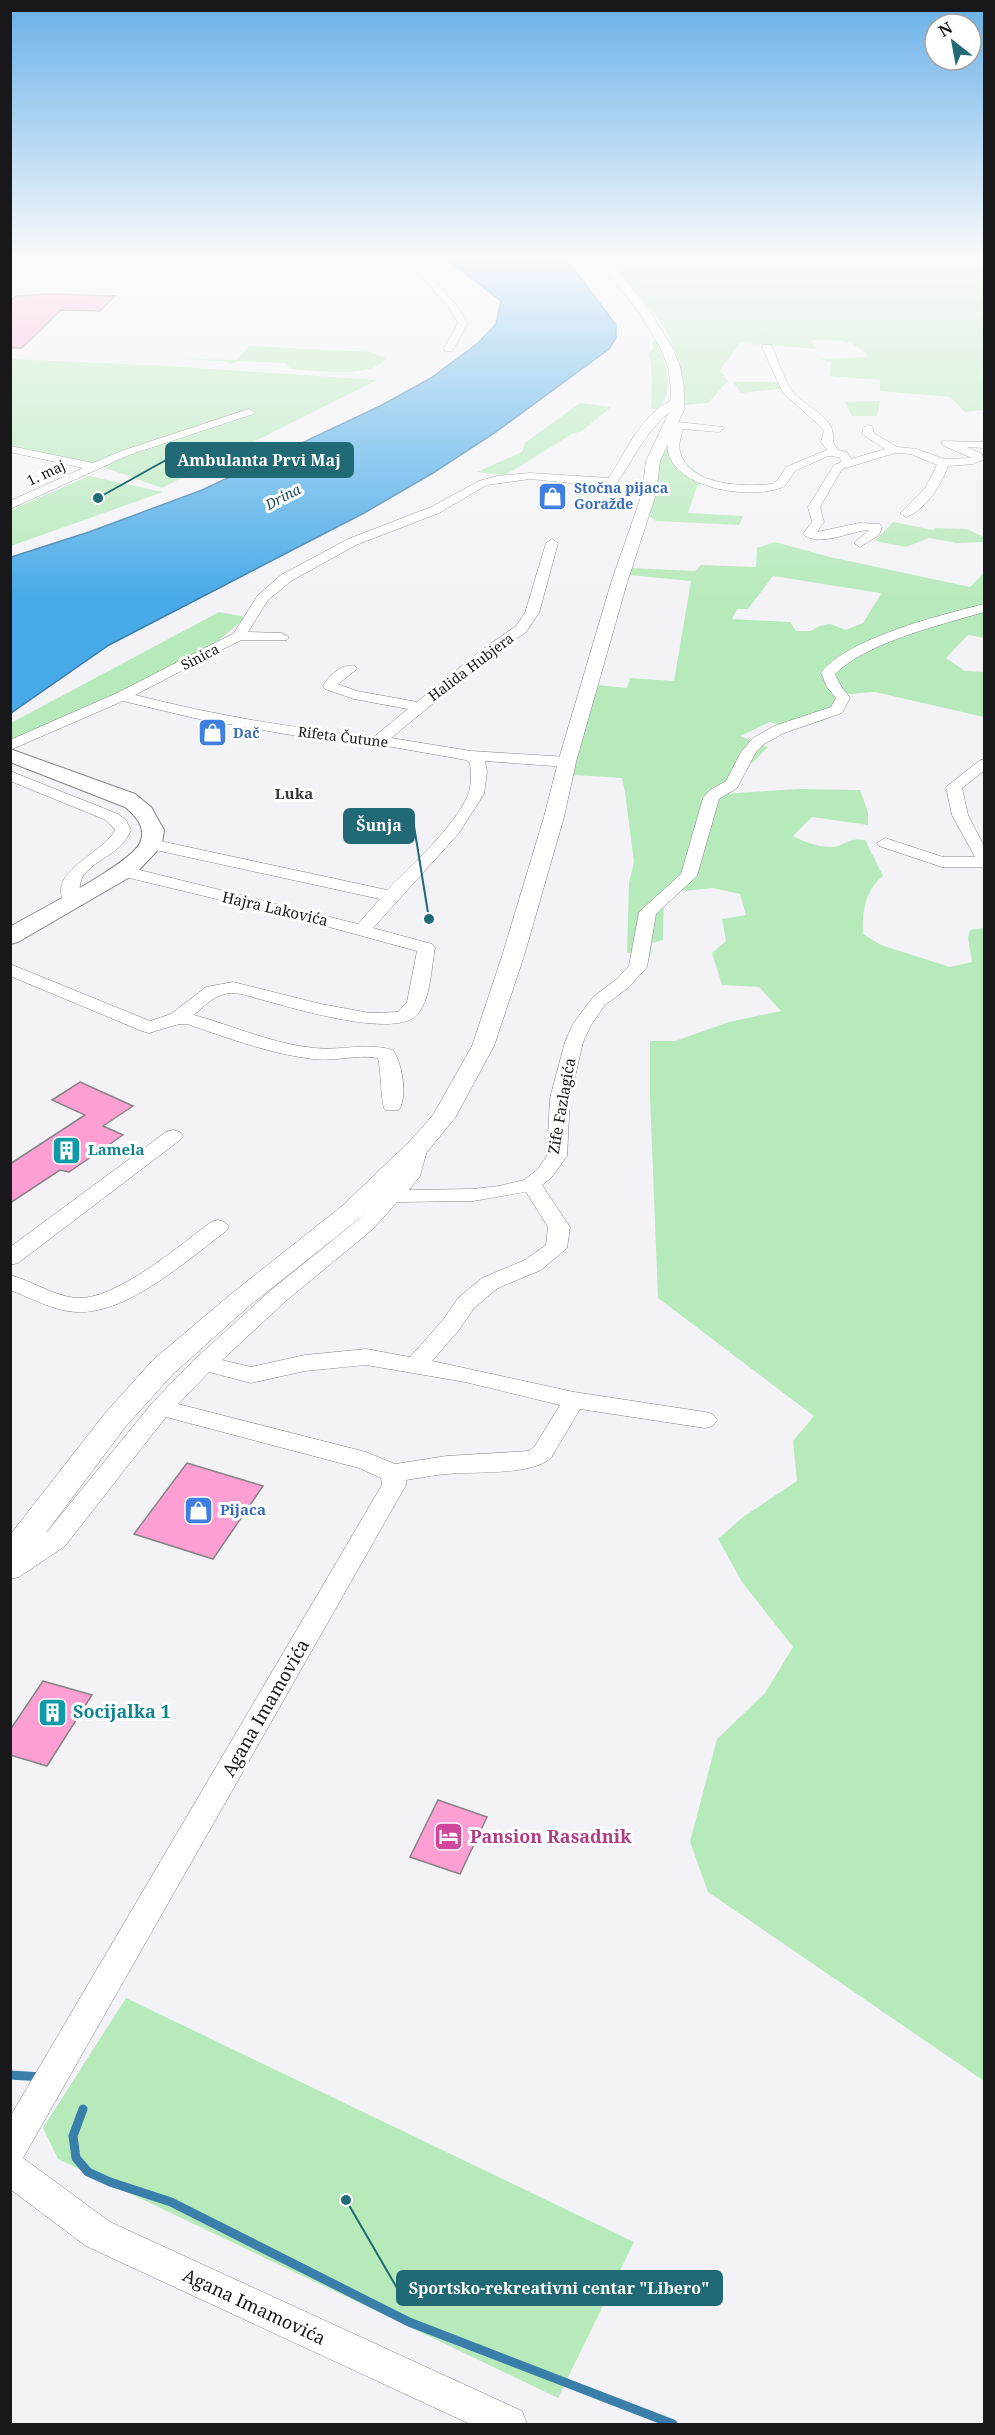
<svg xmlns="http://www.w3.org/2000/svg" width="995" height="2435" viewBox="0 0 995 2435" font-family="'Noto Serif',serif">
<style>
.green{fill:#b7eabb;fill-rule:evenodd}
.water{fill:#48aae8;stroke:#3a7eaa;stroke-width:1.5}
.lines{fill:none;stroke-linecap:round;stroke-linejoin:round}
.stream{stroke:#3a7eaa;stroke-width:9}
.building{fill:#fe9fd4;stroke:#878485;stroke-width:1.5}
.minor-casing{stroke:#848488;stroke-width:1}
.tertiary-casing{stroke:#848488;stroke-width:1}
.secondary-casing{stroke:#848488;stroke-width:2}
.minor{fill:#fff;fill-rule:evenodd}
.tertiary{fill:#fff;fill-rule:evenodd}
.secondary{fill:#fff;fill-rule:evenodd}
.labels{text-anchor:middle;stroke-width:6;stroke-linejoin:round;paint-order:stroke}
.far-street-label{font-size:14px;fill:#18181a;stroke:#fff}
.far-shop-label{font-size:14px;font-weight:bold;fill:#366cbe;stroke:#fff;text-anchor:start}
.far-water-label{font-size:14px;font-style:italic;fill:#234a65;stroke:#fff}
.far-quarter-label{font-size:15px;font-weight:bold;fill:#3a3a3d;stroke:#fff}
.street-label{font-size:15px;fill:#18181a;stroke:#fff}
.culture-label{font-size:15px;font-weight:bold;fill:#0d838f;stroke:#fff;text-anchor:start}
.shop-label{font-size:15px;font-weight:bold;fill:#366cbe;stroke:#fff;text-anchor:start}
.near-street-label{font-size:18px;fill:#18181a;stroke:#fff}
.near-culture-label{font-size:18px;font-weight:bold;fill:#0d838f;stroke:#fff;text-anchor:start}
.near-hotel-label{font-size:18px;font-weight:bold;fill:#b23c85;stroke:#fff;text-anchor:start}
.leader{fill:none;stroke:#206975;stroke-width:2}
.callout-dot{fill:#206975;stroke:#fff;stroke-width:2}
.callout{fill:#206975;stroke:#206975;stroke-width:2}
.callout-label{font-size:16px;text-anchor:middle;font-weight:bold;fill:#fff}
</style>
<rect width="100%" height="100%" fill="#f3f3f7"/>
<!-- green -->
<g class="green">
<path d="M609,258L984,260V410L965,412L950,397L880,391V380L830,376L831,362L821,359L869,357C850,336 837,341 811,340L816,349L740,343L720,370L728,381L708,403L685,405C683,383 679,356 669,337C653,308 630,284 608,260Z"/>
<path d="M652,341H658C664,361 677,394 657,409H651C652,397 653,362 648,354L653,349Z"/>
<path d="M249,346L371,352L386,358C371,380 316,370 291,369L284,363L239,361L231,364L222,361L180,359L236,360Z"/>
<polygon points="11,359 168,366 377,380 162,488 89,462 11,446"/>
<polygon points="733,382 785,382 789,388 741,393"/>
<polygon points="880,401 877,416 852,416 845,402"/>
<polygon points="580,403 611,407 582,431 572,434 505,475 477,472 522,452 526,442"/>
<polygon points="666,439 677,447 683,461 708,481 697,486 688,513 743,516 739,525 656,521 650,517 658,466"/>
<polygon points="89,476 163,492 11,546 11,510"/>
<polygon points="893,522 933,530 936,528 967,529 984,537 984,542 957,543 929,538 906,547 875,541"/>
<path d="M775,542L830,557L970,587L984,573V638L968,635L946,658L965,671L984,672V717L875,692L847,694L841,711L825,720L796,729L770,722L740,736L768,747L753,762L730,773L726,783L713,788L721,794L798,789L860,790L868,812V825L812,817L793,836C804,842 818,847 831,847C844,847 847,837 865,840L883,876C865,890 862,912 863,934L881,945L950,967L972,962L968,938L970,930L984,928V2081L708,1892L690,1842L717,1739L765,1693L793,1647L742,1582L718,1539L743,1517L797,1481L793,1441L814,1416L658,1298L650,1097V1041H675L729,1022L781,1011L759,987L722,985L712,953L726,941L722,919L746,915L740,894L713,888L664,893L663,940L652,943L651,954L627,953L629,883L634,862L625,792L622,778L573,775L597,685L627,688L630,678L674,681L691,581L629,575L631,568L695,571L701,565L756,567L757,548ZM773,576L880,593L881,594L863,623L846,630L830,624L820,626L810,631H796L790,622L732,619L737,609H748Z"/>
<polygon points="219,612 246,617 204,653 11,742 11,723"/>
<polygon points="126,1998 634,2242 558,2398 58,2159 43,2128"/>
</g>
<!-- water -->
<polygon class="water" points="445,258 566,258 616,325 616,338 609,349 493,434 433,473 364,513 109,645 11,713 11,557 89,532 202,490 380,406 431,378 478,343 496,324 501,301"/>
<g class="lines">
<!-- stream -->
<g class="stream">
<polyline points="10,2075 42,2077"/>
<polyline points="83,2109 73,2136 76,2158 88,2172 110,2182 171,2202 409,2322 673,2424"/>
</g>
</g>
<!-- building -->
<g class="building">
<polygon points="49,294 115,296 100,311 61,310 22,348 10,348 10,301 16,296"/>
<polygon points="80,1082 133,1106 103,1126 123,1135 69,1172 60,1170 10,1203 10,1164 85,1115 52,1100"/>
<polygon points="187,1463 263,1486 213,1559 134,1534"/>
<polygon points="43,1681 92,1695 47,1766 10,1755 10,1730"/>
<polygon points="438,1800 487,1817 460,1874 410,1857"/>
</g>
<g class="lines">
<defs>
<g id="minor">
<polygon points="406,258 415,258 457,306 468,323 452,352 443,350 458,323 450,309"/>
<path d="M763,345H771C778,359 782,375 791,389C804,408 837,415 833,442L838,450L847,452L851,459L885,449L862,434L863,428L868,425L872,426L874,433L897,447L917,449L944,459L972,458L942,445V441L984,442V448L967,447L982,454L983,460L973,464L948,466C942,484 925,511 906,517L900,513L925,488L937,465L911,454L895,453L842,469L820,507L824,522L817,532L859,523L880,524L882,527L879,535L860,547L854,543L869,530C850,531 819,548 803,534L812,522L808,507L834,465L842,462L839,457L828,456L795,471L785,486C755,501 677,490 668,452C666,444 670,436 672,428L665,427V423L678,422L723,427L724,429L719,432L683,429C681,436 678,444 680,452C689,486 744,487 772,484L778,480L786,467L827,450L821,442L824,431L821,427L783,393L762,347Z"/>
<path d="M678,398L682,399V403C650,423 637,453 617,483L603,486L530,479L487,485L439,513L356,545L291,581L268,600L248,632L282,633L289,637L287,640H241L135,695C214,715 294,729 375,736L408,709L354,699L325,689L323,686C329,675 342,663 355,666L357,669L338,684L357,691L417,702L480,651L516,626L525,613L546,543L552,539L558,543L539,613L526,632L490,657L391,738L471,751L567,757L575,762L567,767L485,761L487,772L484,794L459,833L373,928L432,944L435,948C431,968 431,998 418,1014C397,1040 293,1008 263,1000C254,998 242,993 232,993C217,993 205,1005 194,1015C234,1026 273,1044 314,1048C342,1051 366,1042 393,1050C402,1063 408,1096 399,1110H385C381,1105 381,1069 378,1058C356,1054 335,1062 313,1059C270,1054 228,1038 187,1024H179L149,1033L142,1031L10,976V964L150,1021L171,1014L206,987L233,982L321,1004L370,1013L398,1012L407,1002L417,951L300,919L117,875L115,871L123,866L358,924L380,899L151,849L143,844L151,839L387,890C412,864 454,828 468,795C472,785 471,772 470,763L466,760L387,746L314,739L194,718L123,701L10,750V740L117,693L234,633L258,595L281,575L348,539L431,507L479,481L497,476L530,473L609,478C627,450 643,409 678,398Z"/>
<polygon points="249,409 254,412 253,414 129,455 10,509 10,501 83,468 10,452 10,446 93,463 121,451"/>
<path d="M984,604V612C941,625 867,642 835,674L841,686L850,698L842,713L784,733L764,744L756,752L737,788L719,799L697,876L656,914L647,967L629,987L605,1005L591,1025L583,1042L570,1098L567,1156L551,1178L542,1185L570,1227L567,1248L541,1270L498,1288L474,1308L459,1330L432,1361L574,1392L705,1412L713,1414L717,1420L713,1426L705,1428L580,1409L551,1458C530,1476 476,1471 447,1474C433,1475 419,1478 406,1480V1485L23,2158L110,2222L522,2411L527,2424H470L86,2246L10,2189V2117L382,1485L381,1478L359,1468L166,1417L65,1546L19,1577L10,1579V1557L47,1532L153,1402L196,1358L271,1290L359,1219L400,1174L411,1143H425L428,1147L420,1176L409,1190L473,1189L499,1186L524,1180L537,1170L547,1156L550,1098L565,1042L573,1024L593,997L617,979L629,966L639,912L681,874L703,798L710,790L726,781L741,752L753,738L774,726L831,707L836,698L827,687L821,673C847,638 941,615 984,604ZM526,1192L548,1227L546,1245L525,1260L482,1278L458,1298L443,1320L410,1357L366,1349L305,1355L251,1367L222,1360L287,1300L373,1229L397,1202L473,1201ZM366,1365L465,1382L560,1405L535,1446L529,1451L447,1456L395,1464L366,1452L178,1404L209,1372L251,1383L305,1371Z"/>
<polygon points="984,759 984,771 962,788 968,815 984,846 984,867 942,867 879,846 877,843 885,838 943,857 975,857 952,815 946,787 979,761"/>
<path d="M10,771L118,814L126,820L131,830C120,856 98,856 83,876C77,885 82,895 77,904H65C45,871 105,853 115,830L106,820L10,781Z"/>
<polygon points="173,1130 180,1132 183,1136 180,1140 18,1263 10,1265 10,1247 166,1132"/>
<path d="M218,1220L225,1222L229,1227L225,1232C187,1260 127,1315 76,1312C54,1311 31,1298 10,1290V1275C32,1281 54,1296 76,1298C115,1301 180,1245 211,1222Z"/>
</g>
<polygon id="tertiary" points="598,258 608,258 648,308 672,347 680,367 684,388 684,410 660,461 656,494 627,583 576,762 564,817 524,956 494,1046 455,1118 427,1152 360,1218 249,1306 173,1374 126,1426 21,1566 10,1569 10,1535 106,1412 153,1360 231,1294 342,1206 409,1142 433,1115 472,1046 502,956 544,817 558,762 611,583 642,494 646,461 670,410 671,388 668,367 660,347 639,312 599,263"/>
<path id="secondary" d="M10,749L135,794L151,807L164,830L162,843L156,852L135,874L18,942L10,944V927C35,912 131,864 140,843C147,828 136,816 125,807L10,762Z"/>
</defs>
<!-- minor casing -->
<use href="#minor" class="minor-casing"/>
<!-- tertiary casing -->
<use href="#tertiary" class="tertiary-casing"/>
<!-- secondary casing -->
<use href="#secondary" class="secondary-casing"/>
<!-- minor -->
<use href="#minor" class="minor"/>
<!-- tertiary -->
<use href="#tertiary" class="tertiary"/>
<!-- secondary -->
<use href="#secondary" class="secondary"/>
</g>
<!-- sky -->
<linearGradient id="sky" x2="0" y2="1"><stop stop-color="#68b0e8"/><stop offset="0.43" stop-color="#fafafb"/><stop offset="1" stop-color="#fafafb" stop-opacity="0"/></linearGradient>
<rect width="995" height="599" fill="url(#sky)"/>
<!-- icons -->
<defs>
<symbol id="shop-square" viewBox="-11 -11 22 22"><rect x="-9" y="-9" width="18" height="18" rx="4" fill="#3f7fe0" stroke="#fff"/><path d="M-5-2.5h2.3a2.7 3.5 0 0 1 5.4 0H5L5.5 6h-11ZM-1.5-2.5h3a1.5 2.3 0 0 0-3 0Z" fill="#fff"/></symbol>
<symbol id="building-square" viewBox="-11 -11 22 22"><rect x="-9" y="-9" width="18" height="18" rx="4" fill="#0f9aa8" stroke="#fff"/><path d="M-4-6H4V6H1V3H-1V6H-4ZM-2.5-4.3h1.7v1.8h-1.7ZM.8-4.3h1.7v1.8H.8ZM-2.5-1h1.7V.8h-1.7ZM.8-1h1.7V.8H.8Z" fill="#fff"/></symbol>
<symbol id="hotel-square" viewBox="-11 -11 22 22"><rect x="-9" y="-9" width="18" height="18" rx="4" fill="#d1479c" stroke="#fff"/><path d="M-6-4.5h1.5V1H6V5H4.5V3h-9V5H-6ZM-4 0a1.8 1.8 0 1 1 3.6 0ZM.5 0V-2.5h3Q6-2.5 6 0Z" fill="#fff"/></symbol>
</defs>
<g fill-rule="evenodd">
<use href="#shop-square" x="536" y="480" width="33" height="33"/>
<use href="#shop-square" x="196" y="716" width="33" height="33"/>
<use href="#building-square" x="50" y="1134" width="33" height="33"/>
<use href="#shop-square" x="182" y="1494" width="33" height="33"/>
<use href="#building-square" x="36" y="1696" width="33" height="33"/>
<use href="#hotel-square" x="432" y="1820" width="33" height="33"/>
</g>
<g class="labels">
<!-- far-street labels -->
<g class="far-street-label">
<text transform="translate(46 473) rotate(-25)" y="5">1. maj</text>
<text transform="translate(200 657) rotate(-27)" y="5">Sinica</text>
<text transform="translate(471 667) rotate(-37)" y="5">Halida Hubjera</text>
<text transform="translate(343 737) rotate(7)" y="5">Rifeta Čutune</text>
</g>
<!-- far-shop labels -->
<g class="far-shop-label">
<text x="574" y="493">Stočna pijaca<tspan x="574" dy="16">Goražde</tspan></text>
<text x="233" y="738">Dač</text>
</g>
<!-- far-water labels -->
<g class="far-water-label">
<text transform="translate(283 497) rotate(-28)" y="5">Drina</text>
</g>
<!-- far-quarter labels -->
<g class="far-quarter-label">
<text x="294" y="799">Luka</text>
</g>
<!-- street labels -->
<g class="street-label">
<text transform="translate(275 909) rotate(13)" y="5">Hajra Lakovića</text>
<text transform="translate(562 1106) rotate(-80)" y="5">Zife Fazlagića</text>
</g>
<!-- culture labels -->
<g class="culture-label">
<text x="88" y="1155">Lamela</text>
</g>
<!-- shop labels -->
<g class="shop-label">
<text x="220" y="1515">Pijaca</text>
</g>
<!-- near-street labels -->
<g class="near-street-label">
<text transform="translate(266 1708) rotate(-60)" y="6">Agana Imamovića</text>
<text transform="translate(254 2307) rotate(25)" y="6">Agana Imamovića</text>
</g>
<!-- near-culture labels -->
<g class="near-culture-label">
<text x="73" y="1718">Socijalka 1</text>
</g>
<!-- near-hotel labels -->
<g class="near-hotel-label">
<text x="470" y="1843">Pansion Rasadnik</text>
</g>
</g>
<!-- callouts -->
<path class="leader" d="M98 498L166 460M429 919L414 826M346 2200L397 2288"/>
<g class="callout-dot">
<circle cx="98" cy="498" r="6"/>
<circle cx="429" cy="919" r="6"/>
<circle cx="346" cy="2200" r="6"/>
</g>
<g class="callout">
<rect x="166" y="443" width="187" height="34" rx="6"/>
<rect x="344" y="809" width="70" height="34" rx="6"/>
<rect x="397" y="2271" width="325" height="34" rx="6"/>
</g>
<g class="callout-label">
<text x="259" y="466">Ambulanta Prvi Maj</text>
<text x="379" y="831">Šunja</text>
<text x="559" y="2294">Sportsko-rekreativni centar "Libero"</text>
</g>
<!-- border -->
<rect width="995" height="2435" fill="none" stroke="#18181a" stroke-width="24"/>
<!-- north arrow -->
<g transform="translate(953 42) rotate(329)"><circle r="28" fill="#ffffff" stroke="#a3a3a3" stroke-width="1.5"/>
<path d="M0-4.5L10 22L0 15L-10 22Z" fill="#206975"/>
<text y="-9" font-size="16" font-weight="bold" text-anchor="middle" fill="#18181a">N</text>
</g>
</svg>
